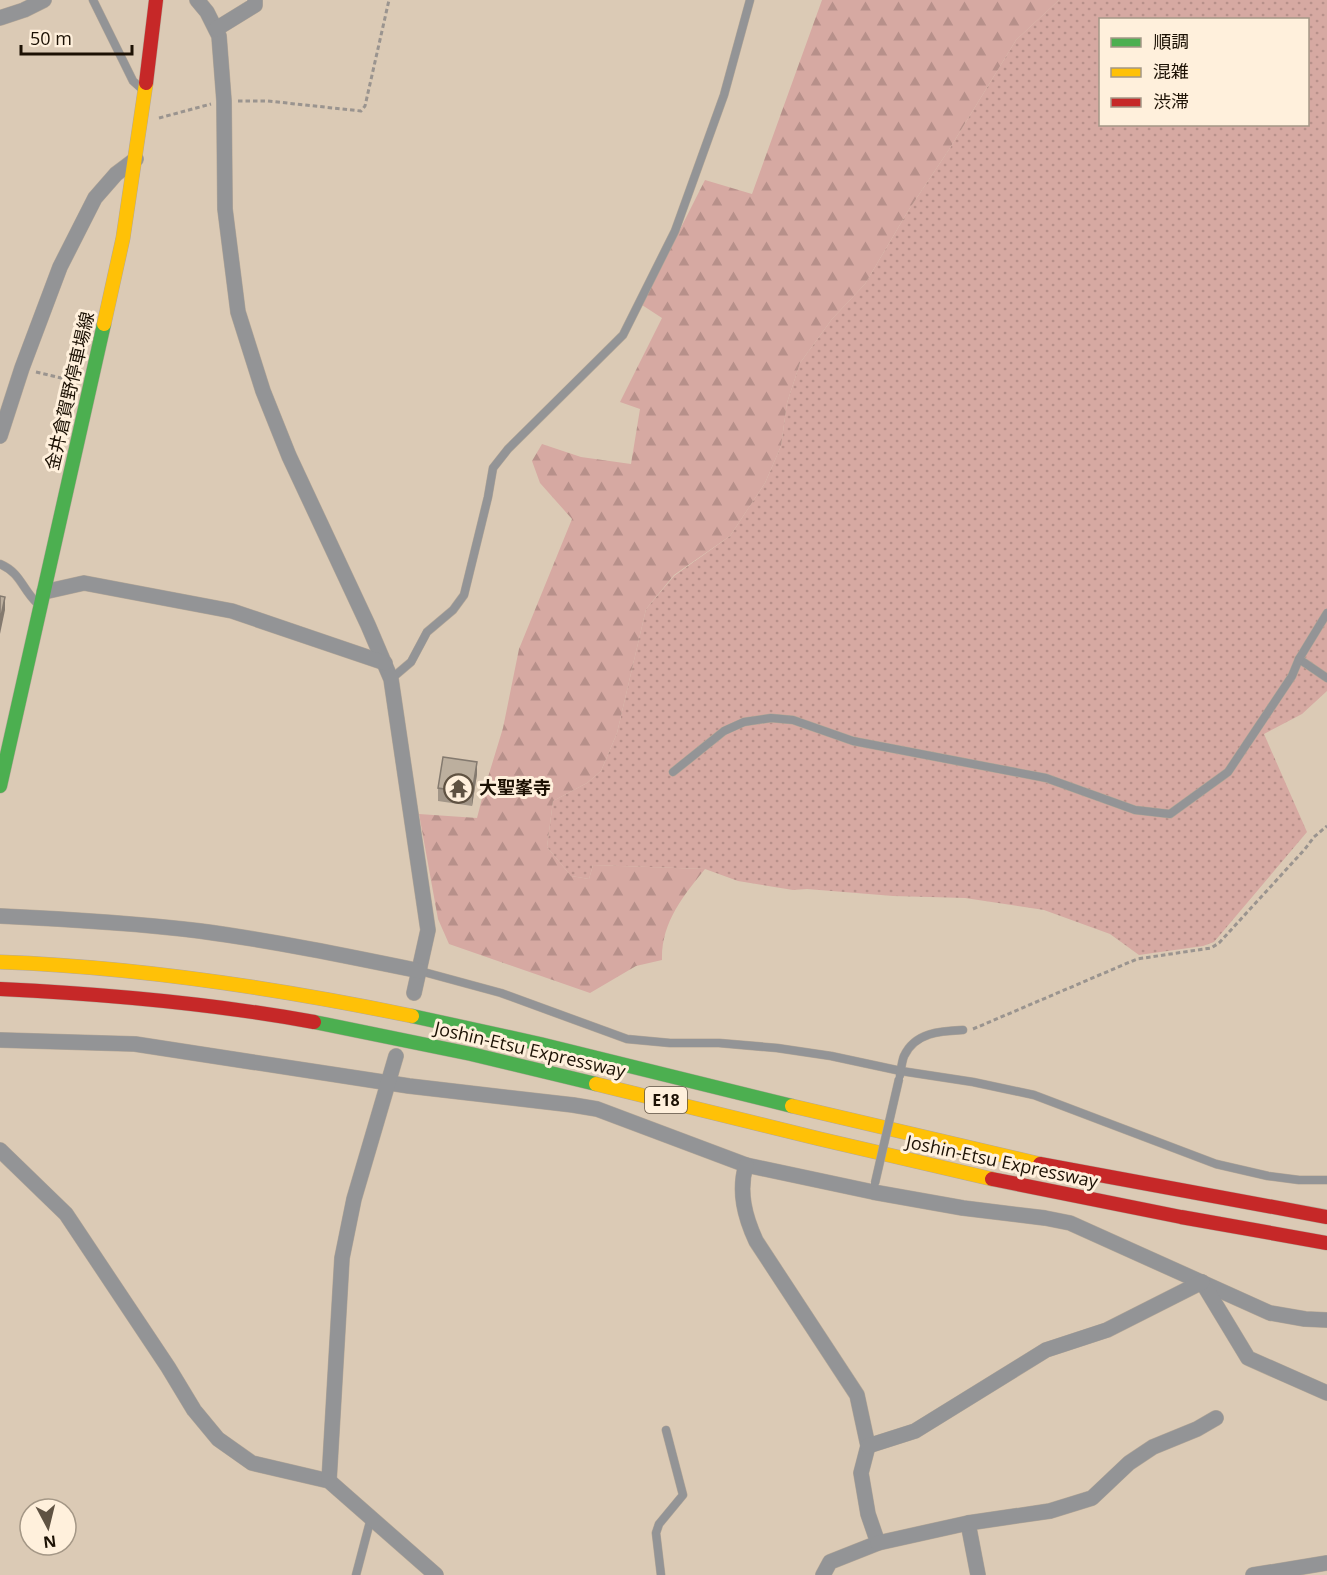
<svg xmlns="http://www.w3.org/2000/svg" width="1327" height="1575" viewBox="0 0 1327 1575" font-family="'Open Sans','Noto Sans JP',sans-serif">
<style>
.grass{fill:url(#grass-dots);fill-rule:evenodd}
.forest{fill:url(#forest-firs)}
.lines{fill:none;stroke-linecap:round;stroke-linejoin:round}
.lane-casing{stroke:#b5a898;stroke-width:9}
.street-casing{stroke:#b5a898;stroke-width:16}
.fast-casing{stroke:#b5a898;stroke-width:15}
.slow-casing{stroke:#b5a898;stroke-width:15}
.jam-casing{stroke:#b5a898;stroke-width:15}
.path{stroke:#9a948f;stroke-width:3;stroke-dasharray:4.5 3;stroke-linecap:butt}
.lane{stroke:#939496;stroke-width:8}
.street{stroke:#939496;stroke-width:15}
.fast{stroke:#4caf50;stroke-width:14}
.slow{stroke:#ffc107;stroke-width:14}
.jam{stroke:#c62828;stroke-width:14}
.lane-bridge-casing{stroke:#b5a898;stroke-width:9;stroke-linecap:butt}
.lane-bridge{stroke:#939496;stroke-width:8}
.wall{fill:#a29688}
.shaded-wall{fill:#847a6f}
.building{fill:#bcaf9e;stroke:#847a6f;stroke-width:1.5}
.labels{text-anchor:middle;stroke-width:6;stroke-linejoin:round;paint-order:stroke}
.shield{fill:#fff0dc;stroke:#605445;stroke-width:1.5}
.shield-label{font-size:16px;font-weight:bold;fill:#1c1104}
.street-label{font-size:18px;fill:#1c1104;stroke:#fff0dc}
.poi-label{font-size:18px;font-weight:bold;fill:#1c1104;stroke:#fff0dc;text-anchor:start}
</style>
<defs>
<pattern id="grass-dots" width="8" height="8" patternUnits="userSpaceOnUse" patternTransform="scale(1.5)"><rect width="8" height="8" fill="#d6a9a2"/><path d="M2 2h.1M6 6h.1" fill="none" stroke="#b7908a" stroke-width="1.8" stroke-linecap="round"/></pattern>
<pattern id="forest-firs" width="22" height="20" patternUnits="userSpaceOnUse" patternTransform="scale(1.5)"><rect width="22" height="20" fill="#d6a9a2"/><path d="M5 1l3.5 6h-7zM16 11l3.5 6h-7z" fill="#b7908a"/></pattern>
</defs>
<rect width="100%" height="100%" fill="#dbcab5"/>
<!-- grass -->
<path class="grass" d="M1059,0H1327V691L1302,714L1264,734L1307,832L1214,942L1203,946L1139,955L1110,934L1044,910L965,898L893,896L807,889L793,890L738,881L705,869L593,865L589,879L571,876L547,847L553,801L587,783L601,771L617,733L646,609L674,576L730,536L765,483L781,446L787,403L800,363L832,319L865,284L908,211L950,148L1016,40ZM1100,20H1308V124H1100Z"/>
<!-- forest -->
<path class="forest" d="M822,0H1059L1016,40L950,148L908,211L865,284L832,319L800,363L787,403L781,446L765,483L730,536L674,575L646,609L617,733L601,771L587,783L553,801L547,847L571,876L589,879L593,865L705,869C683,896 661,923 662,960L636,966L590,993L449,944L438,919L419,814L477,818L485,787L503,728L519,649L572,519L540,483L532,461L542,444L581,457L631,464L640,409L620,402L662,318L642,305L705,180L752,194Z"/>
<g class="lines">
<defs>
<g id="lane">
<polyline points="93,0 133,81 143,90"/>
<path d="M0,564C21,573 22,589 37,603"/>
<polyline points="1299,659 1327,678"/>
<polyline points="391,679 411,662 427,632 453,610 464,595 488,497 493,468 508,449 623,335 675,231 724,95 750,0"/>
<polyline points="673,772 724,731 744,722 771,718 793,720 853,741 1046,778 1135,810 1170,814 1228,772 1292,676 1299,659 1327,613"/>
<polyline points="420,971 501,993 627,1039 670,1043 719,1043 777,1048 831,1056 901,1071 973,1082 1034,1095 1216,1164 1268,1176 1299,1180 1327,1180"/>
<path d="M900,1075C901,1069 902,1061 904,1056C915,1032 941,1031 963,1030"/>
<polyline points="356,1575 371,1518"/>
<polyline points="661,1575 656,1533 659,1524 683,1495 666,1430"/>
</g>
<g id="street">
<polyline points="197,0 207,12 219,36 224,101 225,209 238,312 263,391 289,456 368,625 391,679 428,930 414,993"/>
<polyline points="0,18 24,10 44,0"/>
<polyline points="216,29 255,5 255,0"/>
<polyline points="0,436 22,368 60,267 95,198 116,174 136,159"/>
<polyline points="44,592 84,583 232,611 385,663"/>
<path d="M0,916C67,919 134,923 200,931C274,941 347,956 420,971"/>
<polyline points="0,1040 135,1044 409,1086 573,1105 597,1109 746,1165 873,1192 963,1208 1045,1218 1070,1223 1270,1313 1305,1319 1327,1320"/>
<polyline points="0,1150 66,1214 168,1367 194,1410 218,1439 252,1463 329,1481 436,1575"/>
<path d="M746,1165C738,1192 745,1217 756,1241L857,1395L868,1446L861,1473L868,1514L878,1543L830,1562L823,1575"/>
<polyline points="1202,1282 1248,1358 1327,1393"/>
<polyline points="868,1446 915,1431 1046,1350 1107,1330 1202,1282"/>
<polyline points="329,1481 342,1258 354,1199 396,1056"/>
<polyline points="968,1523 978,1575"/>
<polyline points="878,1543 968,1523 1050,1511 1092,1498 1129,1463 1153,1447 1197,1429 1216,1418"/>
<polyline points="1253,1575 1327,1563"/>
</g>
<g id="fast">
<polyline points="0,786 104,324"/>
<polyline points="412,1016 540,1044 792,1106"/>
<polyline points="314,1022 471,1054 596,1084"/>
</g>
<g id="slow">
<polyline points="104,324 123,238 146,83"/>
<path d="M0,962C139,967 276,988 412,1016"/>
<polyline points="596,1084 820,1139 992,1179"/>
<polyline points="792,1106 1040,1164"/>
</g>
<g id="jam">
<polyline points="146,83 156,0"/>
<path d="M0,989C105,994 210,1003 314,1022"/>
<polyline points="1040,1164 1327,1217"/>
<polyline points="992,1179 1181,1217 1327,1243"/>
</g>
</defs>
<!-- lane casing -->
<use href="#lane" class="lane-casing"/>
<!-- street casing -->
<use href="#street" class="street-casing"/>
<!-- fast casing -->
<use href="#fast" class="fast-casing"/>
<!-- slow casing -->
<use href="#slow" class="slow-casing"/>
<!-- jam casing -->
<use href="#jam" class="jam-casing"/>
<!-- path -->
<g class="path">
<polyline points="238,101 268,101 361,111 365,106 389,0"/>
<polyline points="159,118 211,104"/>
<polyline points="36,372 74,381"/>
<polyline points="973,1029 1137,959 1211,948 1219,943 1305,849 1314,837 1327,826"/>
</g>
<!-- lane -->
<use href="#lane" class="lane"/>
<!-- street -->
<use href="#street" class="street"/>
<!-- fast -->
<use href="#fast" class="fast"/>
<!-- slow -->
<use href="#slow" class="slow"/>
<!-- jam -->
<use href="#jam" class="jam"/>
<defs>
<polyline id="lane-bridge" points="875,1183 899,1079"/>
</defs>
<!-- lane-bridge casing -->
<use href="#lane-bridge" class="lane-bridge-casing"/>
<!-- lane-bridge -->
<use href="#lane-bridge" class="lane-bridge"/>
</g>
<!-- wall -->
<polygon class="wall" points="477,774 472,806 438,801 438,788"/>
<!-- shaded-wall -->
<g class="shaded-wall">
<polygon points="5,597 5,610 0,634 0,621"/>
<polygon points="477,762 477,774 472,806 472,793"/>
</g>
<!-- building -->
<g class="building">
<polygon points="0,596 5,597 0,621"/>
<polygon points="443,757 477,762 472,793 438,788"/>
</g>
<!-- icons -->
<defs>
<symbol id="temple-ring" viewBox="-11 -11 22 22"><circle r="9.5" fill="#fff0dc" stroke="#5f5242" stroke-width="1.5"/><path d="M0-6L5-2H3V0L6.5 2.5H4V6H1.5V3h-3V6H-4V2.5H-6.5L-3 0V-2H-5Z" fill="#5f5242"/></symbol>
</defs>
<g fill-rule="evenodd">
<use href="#temple-ring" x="442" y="772" width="33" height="33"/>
</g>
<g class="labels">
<!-- shield labels -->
<rect class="shield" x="645" y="1087" width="42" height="26" rx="4.5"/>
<g class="shield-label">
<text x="666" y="1106">E18</text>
</g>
<!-- street labels -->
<g class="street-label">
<text transform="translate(70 391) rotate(-77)" y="6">金井倉賀野停車場線</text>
<text transform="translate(530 1050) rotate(13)" y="6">Joshin-Etsu Expressway</text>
<text transform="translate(1002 1162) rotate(12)" y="6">Joshin-Etsu Expressway</text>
</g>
<!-- poi labels -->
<g class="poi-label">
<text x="479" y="794">大聖峯寺</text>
</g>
</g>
<!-- legend -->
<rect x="1099" y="18" width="210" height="108" fill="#fff0dc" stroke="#a49786" stroke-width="1.5"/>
<rect x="1111" y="38" width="30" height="9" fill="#4caf50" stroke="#a49786" stroke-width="1.5"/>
<text x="1153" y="48" font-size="18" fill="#1c1104">順調</text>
<rect x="1111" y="68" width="30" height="9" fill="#ffc107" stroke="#a49786" stroke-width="1.5"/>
<text x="1153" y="78" font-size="18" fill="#1c1104">混雑</text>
<rect x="1111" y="98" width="30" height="9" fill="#c62828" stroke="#a49786" stroke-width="1.5"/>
<text x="1153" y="108" font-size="18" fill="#1c1104">渋滞</text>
<!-- north arrow -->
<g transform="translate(48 1527) rotate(173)"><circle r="28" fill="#fff0dc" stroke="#a49786" stroke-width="1.5"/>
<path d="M0-4.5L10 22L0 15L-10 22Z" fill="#5f5242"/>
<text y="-9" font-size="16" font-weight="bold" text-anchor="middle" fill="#1c1104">N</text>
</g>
<!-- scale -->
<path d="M21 45v9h111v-9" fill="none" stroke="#1c1104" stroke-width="3"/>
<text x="30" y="45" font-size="18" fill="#1c1104" stroke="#fff0dc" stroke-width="4.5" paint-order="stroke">50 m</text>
</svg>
